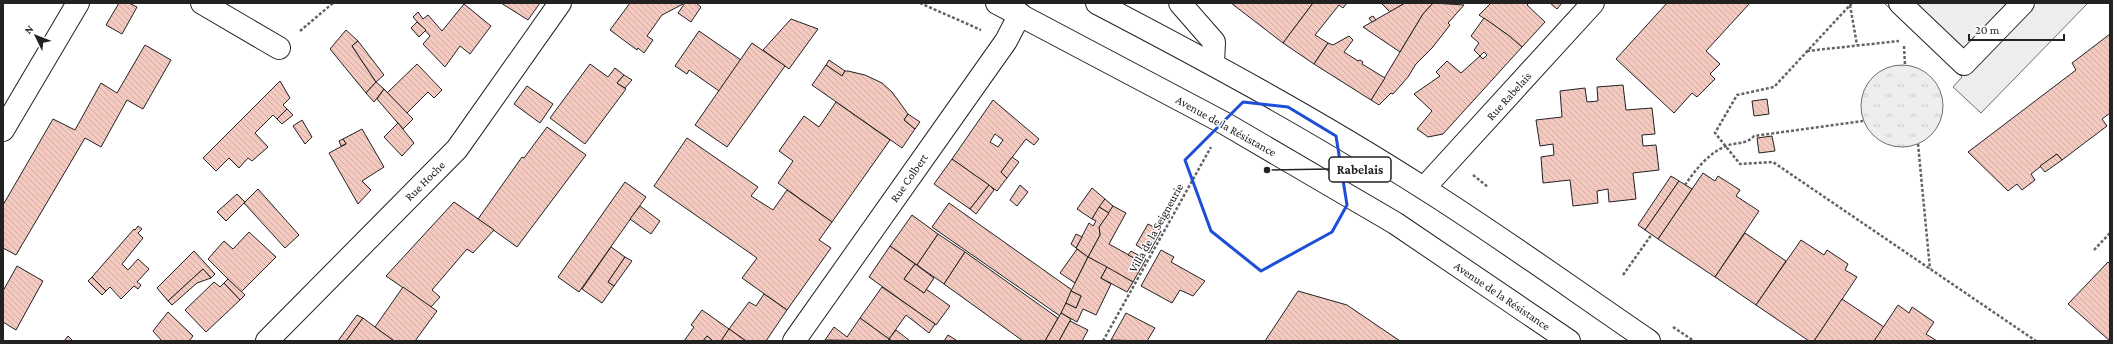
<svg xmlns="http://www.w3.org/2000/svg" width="2113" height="344" viewBox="0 0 2113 344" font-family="'Crimson Pro',serif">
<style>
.park{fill:url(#park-tufts);stroke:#6f6f6f}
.parking{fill:#ededed;stroke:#6f6f6f}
.building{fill:url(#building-back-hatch);stroke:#222;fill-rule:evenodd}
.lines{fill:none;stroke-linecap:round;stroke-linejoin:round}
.minor-casing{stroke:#222;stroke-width:24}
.major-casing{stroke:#222;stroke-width:24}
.path{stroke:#646464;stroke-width:2.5;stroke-dasharray:3 2;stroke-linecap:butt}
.minor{stroke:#fff;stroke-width:22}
.major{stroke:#fff;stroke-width:22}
.marked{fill:none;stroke:#1d4ed8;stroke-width:3;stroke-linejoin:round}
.labels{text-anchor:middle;stroke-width:3;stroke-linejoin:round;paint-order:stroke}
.street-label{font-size:12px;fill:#222;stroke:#fff}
.leader{fill:none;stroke:#222;stroke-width:1.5}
.callout-dot{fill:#222;stroke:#fff;stroke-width:1.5}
.callout{fill:#fff;stroke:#222;stroke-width:1.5}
.callout-label{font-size:13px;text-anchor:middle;font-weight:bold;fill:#222}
</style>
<defs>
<pattern id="park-tufts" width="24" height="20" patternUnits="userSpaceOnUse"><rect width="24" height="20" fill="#eee"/><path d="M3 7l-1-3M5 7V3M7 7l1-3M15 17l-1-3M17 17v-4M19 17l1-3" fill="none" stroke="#ccc"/></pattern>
<pattern id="building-back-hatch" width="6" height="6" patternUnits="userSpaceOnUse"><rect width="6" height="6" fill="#f3c9c0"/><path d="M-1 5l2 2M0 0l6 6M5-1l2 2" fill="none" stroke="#d0aca5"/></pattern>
</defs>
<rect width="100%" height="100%" fill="#fff"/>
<!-- park -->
<circle class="park" cx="1902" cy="106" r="41"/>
<!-- parking -->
<polygon class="parking" points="1884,3 2088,3 1981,113 1953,87 1962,77"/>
<!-- building -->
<g class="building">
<polygon points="119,3 129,3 137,7 122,34 106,25"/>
<polygon points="501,3 540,3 528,20"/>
<polygon points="630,3 682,3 683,4 662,15 647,36 653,40 644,53 638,48 637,50 610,30"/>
<polygon points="685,3 696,3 701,7 691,22 678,13"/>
<polygon points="1231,3 1313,3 1283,43"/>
<polygon points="1313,3 1347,3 1343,8 1339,5 1315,35 1328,43 1314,64 1283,43"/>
<polygon points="1381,3 1405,3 1390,12"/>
<polygon points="1405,3 1433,3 1423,14 1400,52 1363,27"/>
<polygon points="1433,3 1464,5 1448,23 1450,25 1432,48 1416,64 1408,77 1393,94 1391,93 1379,105 1371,100 1423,14"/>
<polygon points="1491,3 1529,3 1527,5 1545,22 1522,47 1508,35 1479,15"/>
<polygon points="1550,3 1562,3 1557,9"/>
<polygon points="1667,3 1750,3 1706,51 1720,64 1710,74 1715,79 1697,97 1692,93 1674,113 1616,59"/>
<polygon points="464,4 491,26 470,54 460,46 445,67 423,44 430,36 413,17 418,12 423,19 428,15 442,31"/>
<polygon points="1373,16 1376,20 1372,22 1369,18"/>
<path d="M1484,18L1508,35L1522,47L1443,134L1428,137L1417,129L1432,111L1414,94L1440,76L1436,72L1447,61L1461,73L1480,56L1474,50L1479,43L1471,36ZM1484,52L1487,55L1483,59L1480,56Z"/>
<polygon points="791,19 818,29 789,69 763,50"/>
<polygon points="417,22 426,30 419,37 411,28"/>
<polygon points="346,30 358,41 352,46 376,82 366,93 330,49"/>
<polygon points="699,31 741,60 719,91 689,70 687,74 675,66"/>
<polygon points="2110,34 2110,113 2102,119 2107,126 2062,160 2057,154 2031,174 2035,180 2022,190 2017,184 2008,191 1968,152 2076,70 2072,63"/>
<polygon points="1349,36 1353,40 1344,52 1358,61 1360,60 1363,62 1362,64 1385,78 1371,100 1314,64 1328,43 1333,45"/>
<polygon points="358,41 384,75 376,82 352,46"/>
<polygon points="752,43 785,66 727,147 695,125"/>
<polygon points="145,45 171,60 143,109 127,100 101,147 85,138 16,255 3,248 3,205 53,119 75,130 101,83 117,93"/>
<polygon points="829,60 845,71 842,76 826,65"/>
<polygon points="417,64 442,90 434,98 428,92 407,113 387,93"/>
<polygon points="590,64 608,77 615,68 624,75 617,83 626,89 585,144 550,118"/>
<polygon points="826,65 842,76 845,71 848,71 865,75 882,83 892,92 908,114 904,120 915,129 902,148 812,85"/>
<polygon points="624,75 632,80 625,88 617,83"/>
<polygon points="280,81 290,98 283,105 287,109 277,119 273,115 255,133 268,147 252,161 248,158 239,168 229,158 216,171 203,158"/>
<polygon points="376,82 384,89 374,102 366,93"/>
<polygon points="1623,85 1626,110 1652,108 1655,134 1642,135 1643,146 1656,145 1659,170 1633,173 1636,199 1609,202 1608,189 1597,191 1598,203 1573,206 1570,180 1543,183 1541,157 1554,155 1553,144 1540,146 1536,120 1562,117 1560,91 1585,88 1587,102 1598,101 1597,87"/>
<polygon points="527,86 553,104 540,123 514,104"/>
<polygon points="384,89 413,119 403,129 377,99"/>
<polygon points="1767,99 1769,114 1754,116 1752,101"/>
<path d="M993,100L1039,139L1034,145L1026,139L1001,172L1007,178L997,191L952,159ZM995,134L1003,140L998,147L990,142Z"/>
<polygon points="836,102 890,140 832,222 778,183 793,161 779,151 804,116 819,127"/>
<polygon points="287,109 293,115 282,124 277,119"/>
<polygon points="908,114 920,122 915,129 904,120"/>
<polygon points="302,120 312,137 305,144 293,126"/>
<polygon points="398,123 414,143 402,156 384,137"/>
<polygon points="547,127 586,155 517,247 478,219 522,157 524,158"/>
<polygon points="362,129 384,167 362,181 371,190 358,204 329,153 346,144 343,139"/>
<polygon points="1772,136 1775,151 1759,153 1757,138"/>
<polygon points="687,138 758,187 751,196 773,210 787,190 832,222 819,240 831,248 787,310 742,278 757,258 654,186"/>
<polygon points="343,139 346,144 341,146 339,141"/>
<polygon points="2057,154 2062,160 2045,172 2040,166"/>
<polygon points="1012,157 1019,162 1007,178 1001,172"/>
<polygon points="952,159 989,185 970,209 934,184"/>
<polygon points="1703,173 1715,181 1718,176 1740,190 1736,196 1759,211 1715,277 1658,239"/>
<polygon points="1671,176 1679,181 1645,230 1638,225"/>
<polygon points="1679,181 1692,189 1658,239 1645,230"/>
<polygon points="625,182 646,197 579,292 558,277"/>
<polygon points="989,185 994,190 976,214 970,209"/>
<polygon points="1020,185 1028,192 1017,206 1010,200"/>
<polygon points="1092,188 1105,199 1092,219 1077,209"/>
<polygon points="258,189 299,235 285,248 244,203"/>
<polygon points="237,194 245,202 226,221 217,212"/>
<polygon points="1105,199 1113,206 1109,213 1099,207"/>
<polygon points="454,202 494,230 473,253 467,249 432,290 440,297 431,307 386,276"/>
<polygon points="949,203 1072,290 1060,316 932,227"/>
<polygon points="640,206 660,221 651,234 630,219"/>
<polygon points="1113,206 1126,213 1109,244 1136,259 1138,255 1146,259 1133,282 1088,257 1100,235 1099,227"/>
<polygon points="1099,207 1109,213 1099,227 1100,235 1088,257 1076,248 1089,223 1093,226 1096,221 1092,219"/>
<polygon points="912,215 938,234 917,265 890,246"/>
<polygon points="1148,224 1161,231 1149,253 1136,245"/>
<polygon points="138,226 142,229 138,233 143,238 122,264 128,270 138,259 149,269 137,282 141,285 138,289 134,286 121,299 110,287 106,291 92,277 134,229 135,230"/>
<polygon points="249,232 276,257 241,292 208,259 224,241 233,249"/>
<polygon points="1745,233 1786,261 1756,305 1715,277"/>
<polygon points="938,234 965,252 944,284 917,265"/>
<polygon points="1076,234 1082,237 1076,248 1071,244"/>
<polygon points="1801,240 1824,255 1827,250 1848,264 1845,270 1857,277 1814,341 1809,341 1756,305"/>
<polygon points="890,246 915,264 904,279 924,293 926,289 950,306 936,325 869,277"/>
<polygon points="611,247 625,257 608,282 614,286 602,303 582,289"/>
<polygon points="1077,249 1088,257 1075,283 1060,273"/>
<polygon points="1161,250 1174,257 1171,262 1205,281 1193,296 1180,290 1172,303 1141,286"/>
<polygon points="194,251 215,274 211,278 203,269 168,301 157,288"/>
<polygon points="1131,251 1138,255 1136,259 1128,255"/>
<polygon points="965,252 1058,318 1045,341 1023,341 944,284"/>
<polygon points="625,257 632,261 614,286 608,282"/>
<polygon points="1088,257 1107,267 1101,278 1111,284 1096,315 1083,309 1077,322 1061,313 1066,303 1076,308 1081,296 1071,291"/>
<polygon points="2108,262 2110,264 2110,341 2068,304"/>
<polygon points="915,264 934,278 924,293 904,279"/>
<polygon points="17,266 43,281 16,330 3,322 3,291"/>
<polygon points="1107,267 1133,282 1127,292 1101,278"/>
<polygon points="203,269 211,278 197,283 172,305 168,301"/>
<polygon points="92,277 106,291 102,295 88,281"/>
<polygon points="228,279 245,295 240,300 224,283"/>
<polygon points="214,282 220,287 224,283 240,300 206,332 185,310"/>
<polygon points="403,287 437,311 415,341 394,341 375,327"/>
<polygon points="882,287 935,324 929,333 906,315 889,339 860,318"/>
<polygon points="1071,291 1081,296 1076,308 1066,303"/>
<polygon points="1298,291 1347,305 1400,341 1265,341"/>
<polygon points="764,294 787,310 766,341 746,341 729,329 749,302 756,306"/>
<polygon points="1842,299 1884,327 1874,341 1814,341"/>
<polygon points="1898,305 1909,313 1912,307 1934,322 1926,334 1937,341 1874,341"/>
<polygon points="702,310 729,329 721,341 713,341 707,336 703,341 684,341 694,327 691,325"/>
<polygon points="168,312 193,336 189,341 162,341 153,331"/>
<polygon points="1061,313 1071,319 1059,341 1045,341"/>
<polygon points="1126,313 1155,328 1147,341 1111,340"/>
<polygon points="357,315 363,318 346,341 338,341"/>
<polygon points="363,318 375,327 394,341 346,341"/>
<polygon points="860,318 889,339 888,341 825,340 834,327 847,337"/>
<polygon points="1070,321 1088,330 1082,341 1059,341"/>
<polygon points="729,329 746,341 721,341"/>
<polygon points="896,330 910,341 892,341 889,339"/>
<polygon points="948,335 956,340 956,341 944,341"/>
<polygon points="68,336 73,341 64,341"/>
<polygon points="707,336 713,341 703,341"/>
</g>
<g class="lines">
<defs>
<g id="minor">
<polyline points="202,3 279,48"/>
<polyline points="1180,3 1214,42 1213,64"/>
<polyline points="1900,3 1964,64 2023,3"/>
<polyline points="3,130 78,3"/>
<polyline points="1424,188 1593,3"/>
<polyline points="267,341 457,149 560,3"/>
<polyline points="794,341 1006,41 1020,14"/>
</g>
<g id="major">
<polyline points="997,3 1224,123 1395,223 1569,341"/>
<path d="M1097,3C1208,61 1319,121 1425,189C1501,237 1574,290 1649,341"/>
</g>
</defs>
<!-- minor casing -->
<use href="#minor" class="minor-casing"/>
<!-- major casing -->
<use href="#major" class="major-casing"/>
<!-- path -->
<g class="path">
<polyline points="920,3 981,30"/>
<polyline points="1852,3 1774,87 1737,95 1715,133 1740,164 1773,162 2036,341"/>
<polyline points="1850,5 1857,45"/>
<polyline points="300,31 333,3"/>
<polyline points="1904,46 1905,65"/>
<polyline points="1807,51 1899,41"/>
<polyline points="1918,144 1930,269"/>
<polyline points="1473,175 1488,187"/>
<path d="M1685,185C1695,170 1709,153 1726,146C1736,142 1746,145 1754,136L1863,121"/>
<polyline points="2094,250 2110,233"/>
<polyline points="1623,275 1652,234"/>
<polyline points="1673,327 1694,341"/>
<polyline points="1103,341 1211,147"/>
</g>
<!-- minor -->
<use href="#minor" class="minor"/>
<!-- major -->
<use href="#major" class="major"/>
</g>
<!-- marked area -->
<path class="marked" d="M1243,102L1288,107L1336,136L1347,205L1332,232L1261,271L1211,231L1185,160Z"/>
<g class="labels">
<!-- street labels -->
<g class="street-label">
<text transform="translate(1509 96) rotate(-48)" y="4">Rue Rabelais</text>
<text transform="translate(1226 126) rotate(29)" y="4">Avenue de la Résistance</text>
<text transform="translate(909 178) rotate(-55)" y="4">Rue Colbert</text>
<text transform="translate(425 181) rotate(-45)" y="4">Rue Hoche</text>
<text transform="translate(1156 228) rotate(-61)" y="4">Villa de la Seigneurie</text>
<text transform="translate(1502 296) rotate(34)" y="4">Avenue de la Résistance</text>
</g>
</g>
<!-- callouts -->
<path class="leader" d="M1267 170L1329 169"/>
<circle class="callout-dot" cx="1267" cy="170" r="4"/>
<rect class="callout" x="1329" y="157" width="62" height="25" rx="4"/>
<g class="callout-label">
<text x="1360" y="174">Rabelais</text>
</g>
<!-- border -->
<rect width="2113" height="344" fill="none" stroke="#222222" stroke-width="8"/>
<!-- north arrow -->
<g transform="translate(36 36) rotate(313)" stroke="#ffffff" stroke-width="3" paint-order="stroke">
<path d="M0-3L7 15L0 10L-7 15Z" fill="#222222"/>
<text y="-6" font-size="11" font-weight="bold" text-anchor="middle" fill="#222222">N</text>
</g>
<!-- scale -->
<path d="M1969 34v6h95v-6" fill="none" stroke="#222222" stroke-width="2"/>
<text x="1975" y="34" font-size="12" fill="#222222" stroke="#ffffff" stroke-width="3" paint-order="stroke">20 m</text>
</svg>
